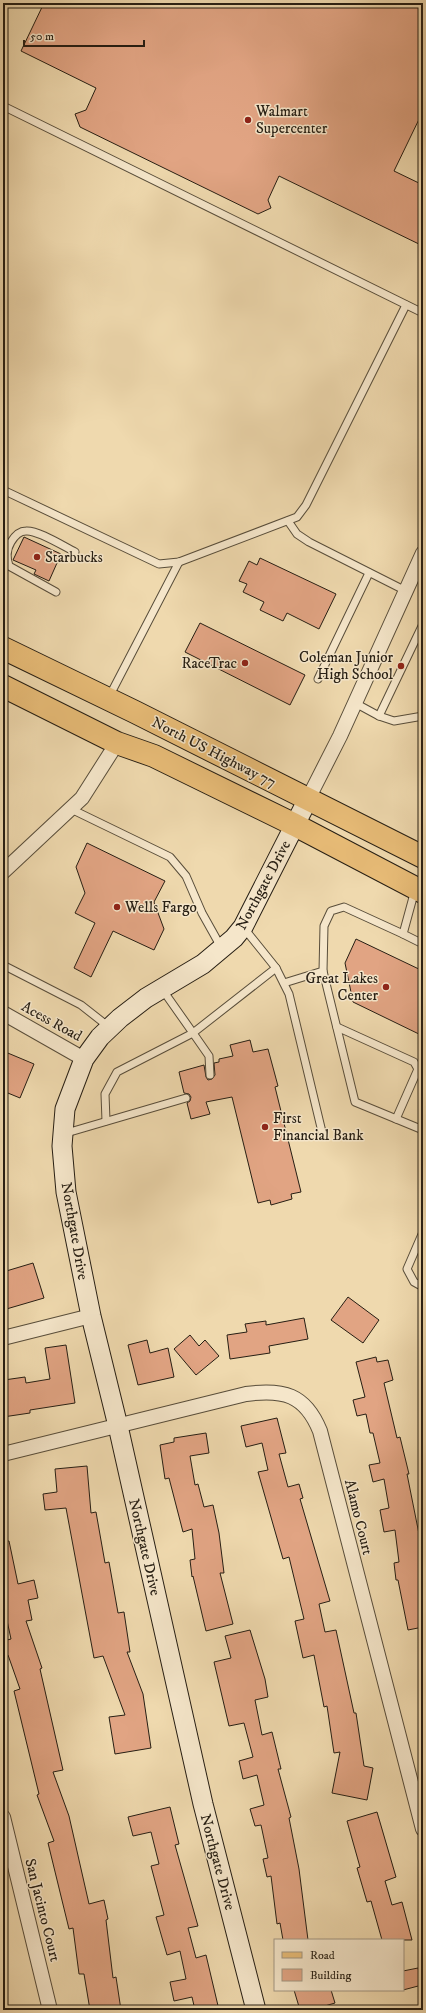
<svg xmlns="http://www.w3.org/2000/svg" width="426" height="2013" viewBox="0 0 426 2013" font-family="'IM FELL DW Pica',serif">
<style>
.building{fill:#e1a483;stroke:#261e13}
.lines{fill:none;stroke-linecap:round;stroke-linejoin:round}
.lane-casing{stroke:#584d3a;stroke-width:9}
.street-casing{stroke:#584d3a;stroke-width:16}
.secondary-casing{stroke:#261e13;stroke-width:21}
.primary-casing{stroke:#261e13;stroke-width:24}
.lane{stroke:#f5e6ca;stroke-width:7}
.street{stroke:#f5e6ca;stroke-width:14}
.secondary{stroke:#f5e6ca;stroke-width:19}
.primary{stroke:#e8bc77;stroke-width:22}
.poi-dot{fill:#8f2418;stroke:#f5e6ca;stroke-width:1.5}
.labels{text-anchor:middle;stroke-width:3;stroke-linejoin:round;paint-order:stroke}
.poi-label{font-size:15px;fill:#261e13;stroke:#f5e6ca;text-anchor:start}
.street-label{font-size:15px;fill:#261e13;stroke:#f5e6ca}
</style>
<rect width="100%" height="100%" fill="#efd9ae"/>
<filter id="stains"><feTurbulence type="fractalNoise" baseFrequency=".005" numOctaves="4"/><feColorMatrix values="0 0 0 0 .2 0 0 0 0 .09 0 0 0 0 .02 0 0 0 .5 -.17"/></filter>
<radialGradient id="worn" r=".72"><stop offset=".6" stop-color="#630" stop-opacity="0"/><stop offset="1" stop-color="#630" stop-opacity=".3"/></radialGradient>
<!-- building -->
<g class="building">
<polygon points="44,3 423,3 423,111 394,171 423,185 423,246 279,176 268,200 271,208 258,214 80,127 75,114 86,110 96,88 21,51"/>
<polygon points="24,537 61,554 49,581 34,574 36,570 13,560"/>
<polygon points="260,558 336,594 319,629 287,613 283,621 260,610 264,602 243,592 247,584 239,581 249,561 257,565"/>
<polygon points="200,623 305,675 290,705 185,652"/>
<polygon points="87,843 165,881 154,902 164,929 154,950 113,931 91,977 74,968 95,923 75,913 85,893 76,867"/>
<polygon points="356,939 423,971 423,1036 353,1002 345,963"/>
<polygon points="250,1040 253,1052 268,1049 278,1086 275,1087 301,1192 291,1194 292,1199 271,1205 270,1200 258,1203 232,1097 206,1102 210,1114 191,1119 187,1103 190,1101 191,1097 189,1094 184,1093 179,1072 204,1065 206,1077 208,1080 212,1079 215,1075 214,1063 219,1062 219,1059 233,1056 230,1045"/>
<polygon points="3,1051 34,1064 20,1098 3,1091"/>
<polygon points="33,1263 44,1298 3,1310 3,1272"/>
<polygon points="348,1297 379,1320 363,1343 331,1320"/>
<polygon points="304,1318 308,1339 269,1346 270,1353 230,1359 227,1335 247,1332 245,1324 266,1321 266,1325"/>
<polygon points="190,1335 199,1346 205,1340 219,1356 196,1375 174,1349"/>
<polygon points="147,1340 150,1353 168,1348 174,1377 138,1385 128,1345"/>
<polygon points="66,1345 75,1403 30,1410 30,1413 3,1417 3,1391 6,1390 4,1380 25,1377 26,1383 50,1379 45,1348"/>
<polygon points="376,1357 377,1362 388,1360 393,1380 384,1383 397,1438 400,1437 409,1474 407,1474 420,1539 423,1539 423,1627 408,1630 398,1580 396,1580 394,1563 399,1562 395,1530 384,1532 380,1510 389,1508 384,1479 373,1482 369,1465 380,1463 373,1433 370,1433 366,1414 357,1416 353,1400 365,1397 356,1362"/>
<polygon points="277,1418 286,1453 279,1454 288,1487 299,1484 303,1498 300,1499 330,1601 319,1604 325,1632 336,1630 354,1713 356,1713 364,1766 373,1768 367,1800 332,1793 340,1752 334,1753 327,1706 324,1707 314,1655 303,1658 295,1621 304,1619 289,1557 283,1559 258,1472 268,1470 262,1443 246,1447 241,1426"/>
<polygon points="206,1433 209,1453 190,1456 195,1485 198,1484 204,1507 213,1505 219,1533 224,1573 220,1573 233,1624 206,1631 193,1576 192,1577 190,1560 195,1559 192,1529 183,1532 169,1478 165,1479 160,1445 174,1442 174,1438"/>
<polygon points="87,1466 91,1513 96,1512 105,1563 109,1562 118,1613 124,1612 130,1652 127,1652 143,1694 151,1748 115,1754 109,1717 125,1715 103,1656 94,1658 66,1508 45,1510 43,1494 57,1492 55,1469"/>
<polygon points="3,1541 9,1541 18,1584 34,1580 38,1598 28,1600 32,1620 26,1621 42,1668 40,1669 63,1770 53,1772 69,1816 89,1904 104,1900 108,1919 106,1920 113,1978 116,1977 121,2010 90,2010 84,1974 79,1974 73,1928 69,1929 48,1843 54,1841 37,1795 39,1794 14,1691 20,1689 8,1655 3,1656 3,1641 11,1639 3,1602"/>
<polygon points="250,1630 265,1679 268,1697 255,1700 262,1735 272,1732 281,1769 278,1769 291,1817 289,1818 299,1869 308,1940 283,1940 280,1923 277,1924 271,1876 267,1877 263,1859 268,1858 261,1825 255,1826 250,1809 264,1805 257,1775 243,1779 239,1761 253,1757 244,1723 229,1726 214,1662 231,1658 225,1636"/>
<polygon points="170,1807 179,1844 175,1845 198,1926 188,1928 196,1958 206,1955 219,2010 195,2010 192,1997 174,2001 170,1982 186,1979 180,1951 167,1955 156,1917 164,1915 151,1866 159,1864 151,1832 133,1836 128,1817"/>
<polygon points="377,1812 396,1877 385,1881 392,1905 402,1902 412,1940 382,1940 371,1901 367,1902 357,1868 360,1867 347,1821"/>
<polygon points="418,1968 422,1985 403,1990 403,1971"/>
<polygon points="294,1990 331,1990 335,2003 311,2010 300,2010"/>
</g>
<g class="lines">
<defs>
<g id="lane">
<polyline points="3,106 423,313"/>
<polyline points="3,490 159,564 179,562 297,517 306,505 406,305"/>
<polyline points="288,521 297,534 309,542 406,591"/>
<path d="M56,592L9,566C6,557 6,550 11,542C14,537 19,531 26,531C38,530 63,546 75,552"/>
<polyline points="318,679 369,573"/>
<polyline points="109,697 179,562"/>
<polyline points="355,703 379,716 394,721 423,716"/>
<polyline points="379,716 423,624"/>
<polyline points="71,809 170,857 186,876 202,913 221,947"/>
<polyline points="415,890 403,934 423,944"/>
<polyline points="243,927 276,968 289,994 323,1136"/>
<polyline points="3,965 81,1005 109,1027"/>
<polyline points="323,971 355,1102 423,1130"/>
<polyline points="284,983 323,971 324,926 331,911 344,907 403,934"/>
<polyline points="337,1027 414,1062 418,1069 396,1119"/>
<polyline points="210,1075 209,1056 193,1033 276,968"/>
<polyline points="106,1121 105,1094 117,1072 193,1033 162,989"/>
<polyline points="63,1134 186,1098"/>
<polyline points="423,1232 407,1269 414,1282 423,1287"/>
</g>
<g id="street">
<polyline points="308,799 340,736 423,553"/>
<polyline points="3,872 82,798 117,743"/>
<polyline points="3,1013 84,1059"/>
<polyline points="3,1338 91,1316"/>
<path d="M3,1454L246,1394C283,1389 305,1394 320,1431L423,1829"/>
<polyline points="3,1817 50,2010"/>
</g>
<polyline id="secondary" points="256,2010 203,1804 118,1426 91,1316 66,1192 62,1146 65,1109 84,1059 100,1037 120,1018 146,998 203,964 234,938 243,927 308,799"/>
<g id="primary">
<polyline points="3,648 135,712 423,857"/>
<polyline points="3,686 117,743 154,756 295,825 423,892"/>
</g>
</defs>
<!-- lane casing -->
<use href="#lane" class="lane-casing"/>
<!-- street casing -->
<use href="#street" class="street-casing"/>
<!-- secondary casing -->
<use href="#secondary" class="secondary-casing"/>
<!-- primary casing -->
<use href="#primary" class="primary-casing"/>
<!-- lane -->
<use href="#lane" class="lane"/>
<!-- street -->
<use href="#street" class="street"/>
<!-- secondary -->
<use href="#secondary" class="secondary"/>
<!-- primary -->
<use href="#primary" class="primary"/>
</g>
<!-- markers -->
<g class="poi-dot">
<circle cx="248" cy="120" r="4"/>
<circle cx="37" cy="557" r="4"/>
<circle cx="245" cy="663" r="4"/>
<circle cx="401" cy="666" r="4"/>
<circle cx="117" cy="907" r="4"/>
<circle cx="386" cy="987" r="4"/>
<circle cx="265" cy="1127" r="4"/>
</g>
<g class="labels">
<!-- poi labels -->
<g class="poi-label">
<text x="256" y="116">Walmart<tspan x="256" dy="17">Supercenter</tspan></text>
<text x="45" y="562">Starbucks</text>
<text x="393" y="662" text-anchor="end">Coleman Junior<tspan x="393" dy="17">High School</tspan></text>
<text x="237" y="668" text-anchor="end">RaceTrac</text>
<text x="125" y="912">Wells Fargo</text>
<text x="378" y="983" text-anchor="end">Great Lakes<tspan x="378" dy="17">Center</tspan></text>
<text x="273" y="1123">First<tspan x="273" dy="17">Financial Bank</tspan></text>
</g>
<!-- street labels -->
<g class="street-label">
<text transform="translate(214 752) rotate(27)" y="5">North US Highway 77</text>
<text transform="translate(263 885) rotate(-62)" y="5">Northgate Drive</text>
<text transform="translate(52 1021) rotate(29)" y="5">Acess Road</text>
<text transform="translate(75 1231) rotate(80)" y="5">Northgate Drive</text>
<text transform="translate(359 1517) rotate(76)" y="5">Alamo Court</text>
<text transform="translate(145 1547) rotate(77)" y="5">Northgate Drive</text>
<text transform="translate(218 1862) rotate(75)" y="5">Northgate Drive</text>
<text transform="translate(43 1910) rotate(76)" y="5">San Jacinto Court</text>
</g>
</g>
<!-- margin -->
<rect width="426" height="2013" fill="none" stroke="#efd9ae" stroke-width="16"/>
<rect x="4" y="4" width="418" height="2005" fill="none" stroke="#261e13" stroke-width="2"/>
<rect x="8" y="8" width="410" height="1997" fill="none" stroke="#261e13"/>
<!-- legend -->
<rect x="274" y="1939" width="130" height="52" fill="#f5e6ca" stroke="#a29681"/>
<rect x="282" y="1952" width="20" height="6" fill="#e8bc77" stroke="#a29681"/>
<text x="310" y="1959" font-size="12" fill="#261e13">Road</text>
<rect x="282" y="1969" width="20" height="12" fill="#e1a483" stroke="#a29681"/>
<text x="310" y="1979" font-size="12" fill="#261e13">Building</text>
<!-- scale -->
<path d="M24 40v6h120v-6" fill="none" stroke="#261e13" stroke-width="2"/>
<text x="30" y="40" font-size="12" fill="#261e13" stroke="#f5e6ca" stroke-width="3" paint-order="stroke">50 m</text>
<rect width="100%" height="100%" filter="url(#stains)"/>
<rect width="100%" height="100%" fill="url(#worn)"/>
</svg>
